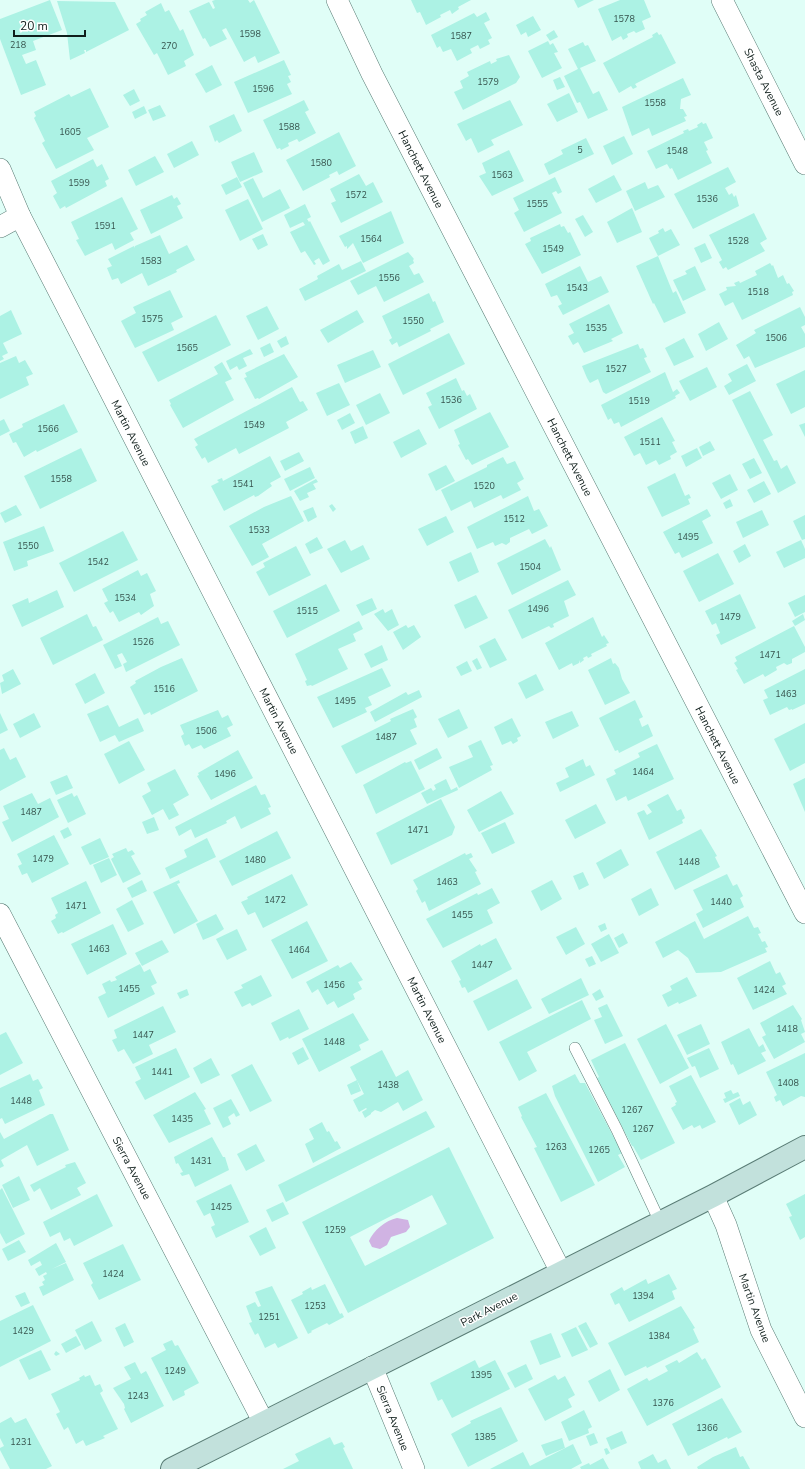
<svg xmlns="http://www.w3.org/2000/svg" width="805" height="1469" viewBox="0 0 805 1469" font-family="'Nunito Sans',sans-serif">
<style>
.water{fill:#d0b3e3}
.building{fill:#acf2e4;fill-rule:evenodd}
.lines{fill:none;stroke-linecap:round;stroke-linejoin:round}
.lane-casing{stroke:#597c75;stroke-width:12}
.street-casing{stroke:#597c75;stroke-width:22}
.secondary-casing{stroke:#597c75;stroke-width:24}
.lane{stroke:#fff;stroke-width:11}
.street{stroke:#fff;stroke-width:21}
.secondary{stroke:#c2e1dc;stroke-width:22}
.labels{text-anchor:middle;stroke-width:3;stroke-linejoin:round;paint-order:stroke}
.number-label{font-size:9px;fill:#36534d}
.street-label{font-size:11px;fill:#0f1e1b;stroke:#fff}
</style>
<rect width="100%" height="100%" fill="#e0fef7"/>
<!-- water -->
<path class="water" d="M397,1218L408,1220L410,1227L406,1232L391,1237L387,1245L380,1249L372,1247L369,1241C373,1231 386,1220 397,1218Z"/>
<!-- building -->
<g class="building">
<polygon points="50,0 62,30 33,41 36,50 22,55 26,64 36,60 46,85 21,95 0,39 0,19"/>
<polygon points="215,0 248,0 250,3 254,0 280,53 258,63 255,56 244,62 226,28 222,30 227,39 210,47 205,38 203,39 189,11 209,2 213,9 215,8 212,1"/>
<polygon points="411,0 471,0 458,7 459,9 452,14 450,10 440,15 441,17 426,25 420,12 417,13"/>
<polygon points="574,0 594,0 578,8"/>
<polygon points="620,0 644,0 651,17 642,21 645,29 636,33 634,31 627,34 628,37 623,40 621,36 612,41 598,9"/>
<polygon points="57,1 115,2 129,30 86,52 86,50 84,50 85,53 70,60 67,33"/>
<polygon points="161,3 165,12 169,10 180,31 183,29 194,55 184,61 186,66 168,75 157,53 154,55 136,24 141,21 140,19 147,15 145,12"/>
<polygon points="486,12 490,20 484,23 492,38 488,40 490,44 480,49 478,45 470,49 472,53 457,61 451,49 443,52 440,46 437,48 431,35 474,13 477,17"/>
<polygon points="533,16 541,30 528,37 526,32 521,35 516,25"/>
<polygon points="554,30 558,37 550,41 546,35"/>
<polygon points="657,32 659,35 661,34 676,63 635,84 637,87 633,89 631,86 619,93 603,63 653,37 652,35"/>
<polygon points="548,41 550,45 553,43 558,52 554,53 562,68 542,78 528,51"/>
<polygon points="583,42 585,46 588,45 596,61 580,68 593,94 599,91 608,110 588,119 580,102 577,103 564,76 578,69 568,49"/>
<polygon points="509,55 520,77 516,83 463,110 454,92 463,88 460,81 469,76 467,72 490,61 491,64 497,61 496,59"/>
<polygon points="284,60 291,75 288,76 291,82 287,84 292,94 248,113 234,82"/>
<polygon points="212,65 222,85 206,93 195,74"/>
<polygon points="560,77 565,87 557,90 553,80"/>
<polygon points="683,78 691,95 681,99 680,109 683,109 687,116 684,117 686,121 652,136 649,128 632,136 622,107"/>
<polygon points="90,88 109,127 87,138 94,150 56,169 42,143 45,141 34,118 36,116 34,112 69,94 71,97"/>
<polygon points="134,89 140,101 130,106 123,95"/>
<polygon points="569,93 578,112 557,122 547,104"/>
<polygon points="304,100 309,110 305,112 316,133 299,142 297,139 288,143 289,146 281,150 280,148 277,149 263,120"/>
<polygon points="510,100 523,125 491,140 494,145 478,153 471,138 466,141 457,124"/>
<polygon points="160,105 166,116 153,121 148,110"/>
<polygon points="144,106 147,113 135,119 132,112"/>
<polygon points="234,114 242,131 219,143 217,140 215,142 209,126"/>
<polygon points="702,122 703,124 706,123 713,138 704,142 708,150 706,151 712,163 678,180 672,168 670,169 667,164 656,169 647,151 684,133 683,131 688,129 689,131 698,127 697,125"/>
<polygon points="339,132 356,166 339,175 337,171 329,175 330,177 303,191 286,160"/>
<polygon points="624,136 633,154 612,165 603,146"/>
<polygon points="586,138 594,154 549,175 544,164 563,154 561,150"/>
<polygon points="192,141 199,155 174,168 167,154"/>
<polygon points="509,150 524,181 492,196 479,176 486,173 482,163"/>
<polygon points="254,152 263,172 240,182 231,162"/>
<polygon points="155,156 164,172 136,186 128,170"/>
<polygon points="93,159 97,167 102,164 109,179 105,181 107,186 66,208 65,206 60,209 53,196 57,193 51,181"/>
<polygon points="728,167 736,182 725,188 729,195 732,193 734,197 736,195 739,206 693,229 674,194"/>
<polygon points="359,174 366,186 373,182 383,202 341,223 331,203 336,201 330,189"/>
<polygon points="614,175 622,190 596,203 588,189"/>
<polygon points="237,177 242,187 226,195 221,185"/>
<polygon points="555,177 562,192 558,194 556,191 552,193 562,213 524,232 514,213 519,210 513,198"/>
<polygon points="253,178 263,198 280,189 290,208 262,222 243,183"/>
<polygon points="645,182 648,189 658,185 665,197 635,211 626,191"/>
<polygon points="172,195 174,199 177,197 181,204 177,206 183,218 151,234 140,210"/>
<polygon points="122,197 138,229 130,233 134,240 115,250 112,243 85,256 76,240 79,239 71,222"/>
<polygon points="248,199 263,229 240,241 225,210"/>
<polygon points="305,204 311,217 307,219 309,222 310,221 330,261 323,265 319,258 314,261 316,264 314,265 305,251 301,253 290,232 305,225 303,222 290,228 284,215"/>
<polygon points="632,208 642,232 617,243 607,222"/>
<polygon points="391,211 404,243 363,263 353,243 347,249 347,246 345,247 339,236"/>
<polygon points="754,213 767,239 760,243 765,251 728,270 726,267 723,269 719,262 722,260 709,235"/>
<polygon points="583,215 593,232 585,237 575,219"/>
<polygon points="560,224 561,227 564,226 568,233 570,232 581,255 542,274 525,244 531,241 530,238"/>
<polygon points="663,228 665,232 671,229 680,245 658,256 673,293 676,291 686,313 664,323 654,303 653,304 636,266 658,256 649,238 659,233 658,231"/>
<polygon points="263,234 268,245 258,250 252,239"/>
<polygon points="160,235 169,254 187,245 195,260 176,270 177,272 148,286 142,273 121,284 118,278 112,280 107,268 112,266 108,259 134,246 134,248 135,246"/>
<polygon points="705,243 712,258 701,263 694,248"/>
<polygon points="408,252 414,259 413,260 414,263 409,266 414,275 419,273 424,282 384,302 376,286 358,295 350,281"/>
<polygon points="361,261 366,271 305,301 299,289 318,279 317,276 339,264 342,270"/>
<polygon points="770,263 772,266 773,265 778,278 783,275 787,284 789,283 794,291 792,292 793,295 742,320 733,302 725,306 719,294 727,290 726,287 736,286 734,283 739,281 740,283 757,275 755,271"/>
<polygon points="580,266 588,282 601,276 609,292 563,315 558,306 562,304 557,295 551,297 545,284"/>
<polygon points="695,266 706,290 683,301 673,280 687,274 685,271"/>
<polygon points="170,290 183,317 171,323 174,330 135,348 121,321 136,313 133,307"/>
<polygon points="429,293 433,302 435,301 444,322 430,329 431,331 399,347 397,342 392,345 389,340 392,338 382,316"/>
<polygon points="609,304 623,333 611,339 613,341 584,353 578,342 573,345 568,336 574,333 569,324"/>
<polygon points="267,306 279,329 258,340 246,316"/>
<polygon points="800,307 805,317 805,325 801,327 805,334 805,347 755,368 749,356 744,359 736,345 756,333 754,330"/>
<polygon points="11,310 22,334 3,343 8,353 2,356 4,359 0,361 0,316"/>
<polygon points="357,310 364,322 328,343 320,330"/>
<polygon points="216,315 231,345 158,382 142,352"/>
<polygon points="719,322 728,339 706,351 698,334"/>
<polygon points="449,333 465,364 403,395 388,364"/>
<polygon points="286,336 289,344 281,348 277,341"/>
<polygon points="684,338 694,357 674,366 665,348"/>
<polygon points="270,343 274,352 264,357 260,348"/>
<polygon points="638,344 640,349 643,348 647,357 644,358 651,372 606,394 603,392 598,379 590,383 587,378 582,366"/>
<polygon points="250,349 253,354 243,358 247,366 239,370 237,366 230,370 226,361"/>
<polygon points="373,350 381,367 345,383 337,365"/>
<polygon points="284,354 298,377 259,399 258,398 255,399 244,378 247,377 245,373"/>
<polygon points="16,356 19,363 25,360 33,374 26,377 29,385 0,399 0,363"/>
<polygon points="222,362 232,379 225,382 234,400 183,428 170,405 171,404 169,400 218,374 214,367"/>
<polygon points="747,364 756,381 729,395 724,386 732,381 728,374"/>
<polygon points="707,367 717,387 690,401 679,381"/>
<polygon points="805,370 805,407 791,414 776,384"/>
<polygon points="665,372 673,392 677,389 680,393 675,396 676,398 621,427 619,422 614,424 611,418 608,420 601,405"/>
<polygon points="456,378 462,391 464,390 467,396 470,394 477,409 439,429 428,407 432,405 426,393"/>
<polygon points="339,383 350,405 327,416 316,393"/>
<polygon points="292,387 300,402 303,401 308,410 286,422 289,428 239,454 236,448 208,463 205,457 202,459 195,447 198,445 194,439"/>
<polygon points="750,391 773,435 763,440 774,461 777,460 781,469 787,465 796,483 778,493 732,400"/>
<polygon points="380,393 390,413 366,425 356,405"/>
<polygon points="64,404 78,432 37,452 36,450 24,457 16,442 13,443 9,434 23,427 22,424"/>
<polygon points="490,412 509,447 472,465 468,459 466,460 458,445 460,444 454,430"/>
<polygon points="350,413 355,423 342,430 337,420"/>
<polygon points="662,417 675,441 672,442 677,452 670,456 671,459 659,465 656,460 646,465 640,453 634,456 624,437"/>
<polygon points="4,419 10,431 0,436 0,421"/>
<polygon points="805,423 805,437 799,425"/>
<polygon points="363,426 368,438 355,444 350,432"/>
<polygon points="419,429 427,444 401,458 393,442"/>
<polygon points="710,441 715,450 703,456 699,447"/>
<polygon points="81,448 97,481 40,509 24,476"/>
<polygon points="697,448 702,458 686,467 681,456"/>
<polygon points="299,452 304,461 285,471 280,461"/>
<polygon points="270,456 281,477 270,483 272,486 258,496 255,497 254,495 224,511 211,486 219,482 217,480 222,478 223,481"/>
<polygon points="503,457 507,464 515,461 524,479 517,483 521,490 503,499 501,495 474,508 471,501 451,511 441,490 487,467 487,465"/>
<polygon points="754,458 762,473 750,479 742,464"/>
<polygon points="446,465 455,481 436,491 428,474"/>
<polygon points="310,467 315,478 290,491 284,479"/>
<polygon points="675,473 685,496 689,494 691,498 688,499 690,504 662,517 647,487"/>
<polygon points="730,474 738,490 721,499 712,483"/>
<polygon points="316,479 318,482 313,484 316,489 307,493 309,497 300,501 294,491"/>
<polygon points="764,481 771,494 754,503 747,490"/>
<polygon points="291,496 304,521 262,544 269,557 252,566 229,526 264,507"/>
<polygon points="528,496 534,511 539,509 548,526 532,534 529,529 510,538 510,542 506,545 502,543 495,546 493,542 477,549 467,527"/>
<polygon points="730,499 733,506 726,509 723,503"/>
<polygon points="332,504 336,509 333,512 329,506"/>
<polygon points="16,505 22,515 5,523 0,513"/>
<polygon points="313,507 317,517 308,522 303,511"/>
<polygon points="707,509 711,516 702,521 713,543 682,558 679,552 675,554 663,532"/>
<polygon points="762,510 769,525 743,538 736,522"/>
<polygon points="805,515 805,539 802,540 793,521"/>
<polygon points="446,516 454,532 427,546 418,529"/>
<polygon points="44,526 54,551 27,561 28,566 14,571 3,542"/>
<polygon points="123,531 138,560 74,592 59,563"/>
<polygon points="317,537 323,548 310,554 305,544"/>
<polygon points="545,539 550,548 551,546 561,570 512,595 497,563"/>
<polygon points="345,540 351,551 363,545 370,559 341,573 327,549"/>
<polygon points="801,540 805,549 805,558 784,568 776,552"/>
<polygon points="745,544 751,556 739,563 733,551"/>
<polygon points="296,546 311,575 269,596 256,572 265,567 263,563"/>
<polygon points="471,552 479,572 458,582 449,562"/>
<polygon points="718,553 734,584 699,602 683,571"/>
<polygon points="138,570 141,576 147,573 156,591 150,594 154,606 141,615 139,612 119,622 113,611 110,613 104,603 108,601 102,589"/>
<polygon points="568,580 576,595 564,601 569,616 553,624 554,627 551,628 549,626 522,639 508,610"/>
<polygon points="326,584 340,611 287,638 273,611"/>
<polygon points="57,590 64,607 22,627 12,605 28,598 29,603"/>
<polygon points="740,594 756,628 721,645 716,635 720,633 716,623 712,625 705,611"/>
<polygon points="476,595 488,618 465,629 454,605"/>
<polygon points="805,595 805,612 795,617 788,603"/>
<polygon points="372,598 377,609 362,616 356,605"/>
<polygon points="383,609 385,613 392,609 399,625 388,631 374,614"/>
<polygon points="87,614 93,627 96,626 103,640 53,665 40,638"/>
<polygon points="803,614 805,620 795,626 792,621"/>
<polygon points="158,617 161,624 168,621 180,645 126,672 123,664 127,662 122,653 117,655 122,666 115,669 103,645"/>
<polygon points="593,617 602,637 604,635 609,643 606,644 607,646 591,654 592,656 588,658 587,656 583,658 584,660 580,663 579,660 579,663 573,666 572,663 559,670 545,643"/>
<polygon points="359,621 363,629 353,634 356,641 338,649 348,669 312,686 311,685 307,686 305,681 307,680 295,654"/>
<polygon points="406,625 408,628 414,625 421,637 403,650 393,632"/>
<polygon points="794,626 805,647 805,652 792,659 792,663 787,665 784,663 776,667 777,670 765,677 763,674 744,684 736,670 738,669 734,663 737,661 735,657"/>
<polygon points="495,638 507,660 490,668 479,646"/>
<polygon points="382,645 388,660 371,668 364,654"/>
<polygon points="182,658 198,691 151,715 150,712 144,715 130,687 136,683 135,681 161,667"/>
<polygon points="477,658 482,668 477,670 472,661"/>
<polygon points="611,658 613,664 615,663 619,668 622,679 630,693 605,705 588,670"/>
<polygon points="467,661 472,671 461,676 456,667"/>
<polygon points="382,668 391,686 368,697 372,705 365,708 367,712 333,728 317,697"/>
<polygon points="13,669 21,684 2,694 0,683 4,681 2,675"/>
<polygon points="805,669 805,704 792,710 792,709 789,710 787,707 770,715 763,700 768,698 764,690"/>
<polygon points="95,673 105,693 85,704 75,684"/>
<polygon points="536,674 544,690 526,699 518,683"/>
<polygon points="419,690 422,697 375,722 370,712 406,692 408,695"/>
<polygon points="635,700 643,717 639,719 642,727 648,724 653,736 619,753 618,750 615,751 599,718"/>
<polygon points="108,705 119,727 138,718 144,731 119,742 115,735 100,742 87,714"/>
<polygon points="413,709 417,717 414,719 417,727 410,730 417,744 356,774 341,746 391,721 390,719"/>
<polygon points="459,709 468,728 448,738 438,719"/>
<polygon points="218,710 222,718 228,715 233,725 227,728 231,736 204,749 201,745 192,749 189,744 185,746 181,736 184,734 180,725"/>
<polygon points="572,711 579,726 553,739 545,722"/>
<polygon points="0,713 8,730 0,734"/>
<polygon points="34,713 41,727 20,738 13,724"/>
<polygon points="512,718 521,736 517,738 518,741 513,744 511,741 502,745 494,727"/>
<polygon points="805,723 805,763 790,771 774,739"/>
<polygon points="481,740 493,765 490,766 492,770 459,788 449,767 473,757 468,746"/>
<polygon points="129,741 145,770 119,784 104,754"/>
<polygon points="657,744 674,779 628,801 626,796 616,801 606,779 616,774 614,770 640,757 638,753"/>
<polygon points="4,748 10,760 16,757 26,777 0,791 0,750"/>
<polygon points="437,748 442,758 419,770 414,760"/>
<polygon points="238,750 253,778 211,800 197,776 199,775 198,773"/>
<polygon points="583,759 586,767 590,765 595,775 560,792 556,783 569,777 565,768"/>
<polygon points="411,761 425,789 376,814 363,785 405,762 406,763"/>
<polygon points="175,769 189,795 173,804 179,815 169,820 163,809 152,815 142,796 151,791 147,783"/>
<polygon points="67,775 73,788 56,795 50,782"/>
<polygon points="805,778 805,812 793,784"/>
<polygon points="446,779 451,790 457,787 458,790 427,804 421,793 431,788 433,791 436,789 434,785"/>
<polygon points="256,785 261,795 265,794 271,807 268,808 271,814 241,829 235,816 226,821 227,823 195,838 191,829 179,836 175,827"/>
<polygon points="501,791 514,814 479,832 467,810"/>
<polygon points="32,793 38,804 50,798 59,817 12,842 2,822 9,819 3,806"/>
<polygon points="72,793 74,797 77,795 86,814 68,823 57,800"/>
<polygon points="668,794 677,811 681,809 685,818 682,820 683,823 649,840 637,813 644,810 647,815 652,812 647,805"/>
<polygon points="441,799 455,827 452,835 391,865 376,833"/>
<polygon points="596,804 606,823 575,839 565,820"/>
<polygon points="154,817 159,830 147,834 142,822"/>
<polygon points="505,822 515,843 492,854 481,833"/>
<polygon points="68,827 72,835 64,839 60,831"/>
<polygon points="701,829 717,856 715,857 720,867 675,890 656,852"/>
<polygon points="277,831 291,858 232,886 219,861"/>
<polygon points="54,835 69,864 32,883 27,873 22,875 18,866 22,864 17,854"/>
<polygon points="100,838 109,857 90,865 81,847"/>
<polygon points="207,838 216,857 170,879 165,868 187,857 184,850"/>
<polygon points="126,848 128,852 132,850 135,854 131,856 141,874 123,883 111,859 114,857 112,854"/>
<polygon points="621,849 629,865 604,879 596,863"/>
<polygon points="465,853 466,855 471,853 473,857 469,859 477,871 475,872 481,884 429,911 425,901 422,903 416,891 418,889 413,880"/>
<polygon points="109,858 117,875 101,883 93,865"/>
<polygon points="583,872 589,885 579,890 573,876"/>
<polygon points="292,874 308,905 263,928 255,912 248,915 241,902 248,899 247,897"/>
<polygon points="727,874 733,886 737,884 743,896 740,898 744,907 703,928 696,914 703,910 693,890"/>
<polygon points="142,880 147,891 132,898 127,888"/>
<polygon points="179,880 180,883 177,884 198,921 174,934 153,892"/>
<polygon points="552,880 562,899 541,911 531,891"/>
<polygon points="86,881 101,913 63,933 62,932 58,934 51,921 56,918 55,915 58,913 51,898"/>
<polygon points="492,888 500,903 487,910 493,923 443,948 426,919 477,893 478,895"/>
<polygon points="651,888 659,905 639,916 631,899"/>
<polygon points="132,900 144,924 128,932 116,909"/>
<polygon points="216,914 224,929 215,935 203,940 196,924"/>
<polygon points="748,916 754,928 758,927 761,933 758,934 762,942 765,941 768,947 765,948 767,952 721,972 696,973 688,958 678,950 663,958 655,942 695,921 704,939"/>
<polygon points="307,921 328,961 292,979 271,940"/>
<polygon points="605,923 607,929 601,932 598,926"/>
<polygon points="113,924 127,954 87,975 71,944"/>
<polygon points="576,927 585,944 566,955 556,937"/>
<polygon points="237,929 247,950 227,960 216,939"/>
<polygon points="623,933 628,943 619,948 614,938"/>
<polygon points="609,934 619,953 601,962 591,944"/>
<polygon points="496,938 512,969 468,993 465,987 462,988 459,981 461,980 451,961 480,944 481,946"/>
<polygon points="162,940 169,952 142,966 135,953"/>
<polygon points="592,956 596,964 589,967 585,959"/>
<polygon points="770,961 776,974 780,972 786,984 782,986 787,994 753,1010 737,978"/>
<polygon points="351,962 363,980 358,982 362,989 353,994 355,999 338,1008 334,1001 327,1005 318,989 312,993 306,982 338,965 340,968"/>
<polygon points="140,964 144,972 150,969 157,983 151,986 155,994 108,1018 98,997 106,993 102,984 110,980 111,982 117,980 115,977"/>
<polygon points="261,975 272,996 252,1006 250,1003 242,1007 234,992 243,988 241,985"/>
<polygon points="687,977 697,996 679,1004 678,1002 668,1007 662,995 672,990 670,986"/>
<polygon points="581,978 589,995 549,1014 541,999"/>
<polygon points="517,979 532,1008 488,1031 473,1001"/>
<polygon points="187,989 189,995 180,999 177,993"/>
<polygon points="600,989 604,997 596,1001 592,994"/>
<polygon points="582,1000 591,1019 527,1052 537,1071 519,1081 499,1042"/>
<polygon points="607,1004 623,1036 605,1044 594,1020 602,1017 598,1008"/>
<polygon points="793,1005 802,1019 801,1020 805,1032 801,1034 805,1042 774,1059 762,1037 766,1035 760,1023"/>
<polygon points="163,1006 176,1032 149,1045 153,1054 133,1064 124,1049 118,1052 112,1040 117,1038 114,1030"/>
<polygon points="299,1009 309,1029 289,1039 288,1037 280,1041 271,1023"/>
<polygon points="353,1013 369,1040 359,1045 361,1050 319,1072 302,1039"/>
<polygon points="666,1024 689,1068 660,1084 637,1039"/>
<polygon points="701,1024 710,1044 687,1055 677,1035"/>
<polygon points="749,1028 759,1047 763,1044 766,1051 761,1053 766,1061 738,1075 733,1064 731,1065 721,1042"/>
<polygon points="6,1032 23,1063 0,1075 0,1035"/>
<polygon points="625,1043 675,1143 641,1160 633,1146 632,1146 597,1078 599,1077 591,1060"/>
<polygon points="303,1047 309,1059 298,1065 292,1053"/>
<polygon points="176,1048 190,1077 145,1100 135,1082 141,1079 135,1067"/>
<polygon points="709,1048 719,1069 700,1078 695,1066 692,1067 687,1058"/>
<polygon points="382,1050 396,1077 408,1070 423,1100 403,1111 398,1102 381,1112 375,1110 371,1113 371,1114 365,1118 362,1112 367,1109 366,1108 359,1112 353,1100 364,1094 350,1067"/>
<polygon points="805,1053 805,1097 801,1096 783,1106 780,1100 776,1102 774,1097 777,1095 766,1072"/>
<polygon points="211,1058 220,1075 201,1084 193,1068"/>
<polygon points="252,1064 272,1101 250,1112 231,1075"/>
<polygon points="30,1074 33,1081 38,1079 43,1088 39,1090 45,1105 5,1124 2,1118 0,1119 0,1088"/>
<polygon points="575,1074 580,1083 585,1083 622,1153 618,1155 625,1167 598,1182 555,1096 552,1086"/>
<polygon points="691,1075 716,1122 702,1129 700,1125 694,1128 692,1125 683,1130 671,1108 676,1105 675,1103 677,1102 669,1086"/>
<polygon points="357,1080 361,1091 351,1095 347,1085"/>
<polygon points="731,1090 733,1094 738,1092 740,1096 725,1103 723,1099 726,1098 724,1093"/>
<polygon points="195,1092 206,1109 204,1110 211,1124 169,1143 153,1115"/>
<polygon points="546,1093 595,1185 561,1202 534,1148 537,1147 521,1117 522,1116 518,1107"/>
<polygon points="740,1098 743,1105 750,1101 757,1115 739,1125 729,1104"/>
<polygon points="231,1099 240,1115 236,1117 234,1113 228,1117 231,1124 223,1128 213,1108"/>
<polygon points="426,1111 435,1127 286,1202 278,1185"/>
<polygon points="50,1114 53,1114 69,1150 37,1166 27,1145 1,1160 4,1166 0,1168 0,1132 4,1139"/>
<polygon points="322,1122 327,1132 329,1131 335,1142 337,1141 341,1148 313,1163 305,1144 314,1139 309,1129"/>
<polygon points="212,1137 223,1157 225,1157 229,1170 195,1187 189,1174 182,1176 180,1173 183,1172 178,1163 176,1164 174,1157"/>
<polygon points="256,1144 265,1161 246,1171 237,1154"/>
<path d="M449,1147L494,1238L348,1313L302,1222ZM432,1195L447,1224L365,1266L350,1237Z"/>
<polygon points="75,1162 86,1183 77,1188 81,1195 51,1210 40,1188 34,1192 30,1185 66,1167 65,1165"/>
<polygon points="19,1176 30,1200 13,1208 2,1185"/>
<polygon points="231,1184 249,1222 216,1238 211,1227 215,1225 210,1213 204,1216 196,1201"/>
<polygon points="2,1188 25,1234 6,1244 0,1233 0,1190"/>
<polygon points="97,1194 113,1226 74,1246 70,1238 64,1241 60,1232 50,1237 43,1222"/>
<polygon points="805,1194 805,1237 800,1240 789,1217 792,1216 786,1204"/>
<polygon points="283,1202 289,1214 272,1222 266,1210"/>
<polygon points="266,1227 276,1248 260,1256 249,1236"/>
<polygon points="19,1240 26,1252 8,1261 2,1249"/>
<polygon points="56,1243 66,1262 52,1269 66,1263 74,1280 43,1296 39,1287 44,1285 42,1282 45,1280 43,1276 47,1274 46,1272 39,1276 35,1269 42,1265 40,1261 31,1266 28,1260"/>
<polygon points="123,1244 141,1280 99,1300 91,1285 93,1283 83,1263"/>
<polygon points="669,1274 677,1289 672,1291 675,1299 629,1322 619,1303 615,1305 610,1294 622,1287 624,1291 646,1279 648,1284"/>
<polygon points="325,1284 340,1314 342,1313 344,1317 329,1325 327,1323 311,1331 312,1332 308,1334 291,1300 303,1294 302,1292 311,1287 312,1290"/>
<polygon points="272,1286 298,1338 278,1348 275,1343 265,1348 258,1333 255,1335 249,1323 252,1322 246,1306 255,1302 258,1307 261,1306 255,1292"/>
<polygon points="25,1292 30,1303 21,1307 15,1296"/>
<polygon points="33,1305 51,1341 0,1367 0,1321"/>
<polygon points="681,1306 695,1328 693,1329 699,1342 647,1368 646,1366 625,1376 608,1343"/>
<polygon points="92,1321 102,1341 85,1350 75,1330"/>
<polygon points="586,1322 598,1344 590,1348 578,1326"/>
<polygon points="125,1323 134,1342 124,1347 115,1328"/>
<polygon points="576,1327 588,1350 572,1357 561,1334"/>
<polygon points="551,1333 561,1357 540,1365 530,1341"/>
<polygon points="76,1336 81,1345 66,1353 61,1344"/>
<polygon points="172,1340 175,1346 178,1345 199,1383 184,1391 185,1395 173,1401 151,1358 166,1350 163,1344"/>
<polygon points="41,1350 51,1370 29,1380 19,1360"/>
<polygon points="56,1351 60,1354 56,1356 54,1354"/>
<polygon points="697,1352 702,1360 705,1358 721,1387 647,1426 627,1389 647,1378 649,1381 668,1371 665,1366 677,1360 679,1363"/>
<polygon points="475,1360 479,1368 495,1360 510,1389 452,1418 442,1399 438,1401 430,1383"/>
<polygon points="135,1362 141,1374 146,1371 164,1406 131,1423 124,1409 125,1408 124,1404 113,1388 131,1379 124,1367"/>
<polygon points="526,1364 533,1379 515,1388 507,1373"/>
<polygon points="610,1369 620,1390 599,1402 588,1381"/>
<polygon points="84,1375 85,1377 90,1375 95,1386 100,1384 103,1391 100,1393 118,1429 103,1436 105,1438 86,1446 83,1440 76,1444 68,1427 64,1430 56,1414 60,1412 51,1394 80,1380 79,1378"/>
<polygon points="555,1375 558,1380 565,1376 575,1395 568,1399 572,1407 545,1421 528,1389"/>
<polygon points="722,1398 742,1432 728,1439 727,1437 688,1456 672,1424"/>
<polygon points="501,1407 518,1441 468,1467 451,1434 471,1423 470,1421"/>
<polygon points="584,1410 592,1427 588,1429 589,1433 569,1441 561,1422"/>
<polygon points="11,1417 15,1423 26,1418 52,1466 46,1469 10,1469 0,1450 0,1448 4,1446 0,1438 0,1423"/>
<polygon points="622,1431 627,1443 611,1450 606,1438"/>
<polygon points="594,1433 598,1443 590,1446 586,1436"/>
<polygon points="330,1437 334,1445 342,1442 345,1447 343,1448 353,1469 283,1469 299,1461 295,1454"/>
<polygon points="562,1438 565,1448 546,1456 541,1445"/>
<polygon points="573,1444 582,1463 571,1469 490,1469 523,1452 530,1466"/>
<polygon points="736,1447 740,1457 743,1456 750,1469 698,1469 697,1467 713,1457"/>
<polygon points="607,1448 610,1453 606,1455 604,1449"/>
<polygon points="653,1454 658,1463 666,1459 671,1469 641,1469 638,1462"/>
<polygon points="603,1458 609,1469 581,1469 580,1467 589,1463 590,1465"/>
</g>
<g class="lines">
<defs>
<polyline id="lane" points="575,1048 617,1130 660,1222"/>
<g id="street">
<polyline points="337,0 372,74 805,913"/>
<polyline points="722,0 805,164"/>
<polyline points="0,169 20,216 86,344 561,1272"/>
<polyline points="0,227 20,216"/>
<polyline points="0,914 264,1423"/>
<polyline points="713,1196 726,1225 761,1330 805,1417"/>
<polyline points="372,1367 414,1469"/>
</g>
<polyline id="secondary" points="172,1469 713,1196 805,1147"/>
</defs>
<!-- lane casing -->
<use href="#lane" class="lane-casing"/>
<!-- street casing -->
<use href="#street" class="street-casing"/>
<!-- secondary casing -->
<use href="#secondary" class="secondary-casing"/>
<!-- lane -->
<use href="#lane" class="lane"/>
<!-- street -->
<use href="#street" class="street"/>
<!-- secondary -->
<use href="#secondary" class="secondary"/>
</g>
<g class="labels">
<!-- number labels -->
<g class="number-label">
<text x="624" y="22">1578</text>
<text x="250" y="37">1598</text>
<text x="461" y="39">1587</text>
<text x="18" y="48">218</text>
<text x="169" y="49">270</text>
<text x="488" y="85">1579</text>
<text x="263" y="92">1596</text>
<text x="655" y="106">1558</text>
<text x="289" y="130">1588</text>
<text x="70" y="135">1605</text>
<text x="580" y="153">5</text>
<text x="677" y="154">1548</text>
<text x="321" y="166">1580</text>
<text x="502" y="178">1563</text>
<text x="79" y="186">1599</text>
<text x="356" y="198">1572</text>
<text x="707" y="202">1536</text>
<text x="537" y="207">1555</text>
<text x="105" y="229">1591</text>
<text x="371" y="242">1564</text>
<text x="738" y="244">1528</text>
<text x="553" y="252">1549</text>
<text x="151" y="264">1583</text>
<text x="389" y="281">1556</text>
<text x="577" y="291">1543</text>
<text x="758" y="295">1518</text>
<text x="152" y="322">1575</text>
<text x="413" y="324">1550</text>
<text x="596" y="331">1535</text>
<text x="776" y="341">1506</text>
<text x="187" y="351">1565</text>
<text x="616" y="372">1527</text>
<text x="451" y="403">1536</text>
<text x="639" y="404">1519</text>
<text x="254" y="428">1549</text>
<text x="48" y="432">1566</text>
<text x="650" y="445">1511</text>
<text x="61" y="482">1558</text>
<text x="243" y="487">1541</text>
<text x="484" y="489">1520</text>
<text x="514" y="522">1512</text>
<text x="259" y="533">1533</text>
<text x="688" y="540">1495</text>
<text x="28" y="549">1550</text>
<text x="98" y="565">1542</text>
<text x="530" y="570">1504</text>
<text x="125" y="601">1534</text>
<text x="538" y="612">1496</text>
<text x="307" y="614">1515</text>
<text x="730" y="620">1479</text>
<text x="143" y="645">1526</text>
<text x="770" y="658">1471</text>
<text x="164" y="692">1516</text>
<text x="786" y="697">1463</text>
<text x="345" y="704">1495</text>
<text x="206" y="734">1506</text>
<text x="386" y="740">1487</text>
<text x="643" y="775">1464</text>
<text x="225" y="777">1496</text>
<text x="31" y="815">1487</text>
<text x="418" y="833">1471</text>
<text x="43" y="862">1479</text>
<text x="255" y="863">1480</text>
<text x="689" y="865">1448</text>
<text x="447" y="885">1463</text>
<text x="275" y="903">1472</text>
<text x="721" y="905">1440</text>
<text x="76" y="909">1471</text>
<text x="462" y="918">1455</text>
<text x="99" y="952">1463</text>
<text x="299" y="953">1464</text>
<text x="482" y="968">1447</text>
<text x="334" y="988">1456</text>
<text x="129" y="992">1455</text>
<text x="764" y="993">1424</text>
<text x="787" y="1032">1418</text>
<text x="143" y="1038">1447</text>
<text x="334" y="1045">1448</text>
<text x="162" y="1075">1441</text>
<text x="788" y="1086">1408</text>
<text x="388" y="1088">1438</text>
<text x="21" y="1104">1448</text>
<text x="632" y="1113">1267</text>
<text x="182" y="1122">1435</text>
<text x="643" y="1132">1267</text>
<text x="556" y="1150">1263</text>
<text x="599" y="1153">1265</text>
<text x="201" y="1164">1431</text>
<text x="221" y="1210">1425</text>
<text x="335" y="1233">1259</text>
<text x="113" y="1277">1424</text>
<text x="643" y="1299">1394</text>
<text x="315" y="1309">1253</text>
<text x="269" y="1320">1251</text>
<text x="23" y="1334">1429</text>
<text x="659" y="1339">1384</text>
<text x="175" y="1374">1249</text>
<text x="481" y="1378">1395</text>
<text x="138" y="1399">1243</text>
<text x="663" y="1406">1376</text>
<text x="707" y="1431">1366</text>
<text x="485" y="1440">1385</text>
<text x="21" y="1445">1231</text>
</g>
<!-- street labels -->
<g class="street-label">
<text transform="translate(764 82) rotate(63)" y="4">Shasta Avenue</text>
<text transform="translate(421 169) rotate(63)" y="4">Hanchett Avenue</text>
<text transform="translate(131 433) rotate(63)" y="4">Martin Avenue</text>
<text transform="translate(570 457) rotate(63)" y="4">Hanchett Avenue</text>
<text transform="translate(279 721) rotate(63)" y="4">Martin Avenue</text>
<text transform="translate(718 745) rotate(63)" y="4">Hanchett Avenue</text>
<text transform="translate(427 1010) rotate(63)" y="4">Martin Avenue</text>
<text transform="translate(132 1168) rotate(62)" y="4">Sierra Avenue</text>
<text transform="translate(755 1308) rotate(70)" y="4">Martin Avenue</text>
<text transform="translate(489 1309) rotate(-27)" y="4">Park Avenue</text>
<text transform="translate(393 1418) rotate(68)" y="4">Sierra Avenue</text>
</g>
</g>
<!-- scale -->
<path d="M14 30v6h71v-6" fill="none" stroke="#0f1e1b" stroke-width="2"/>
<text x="20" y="30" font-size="12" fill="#0f1e1b" stroke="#ffffff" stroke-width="3" paint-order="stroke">20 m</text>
</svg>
